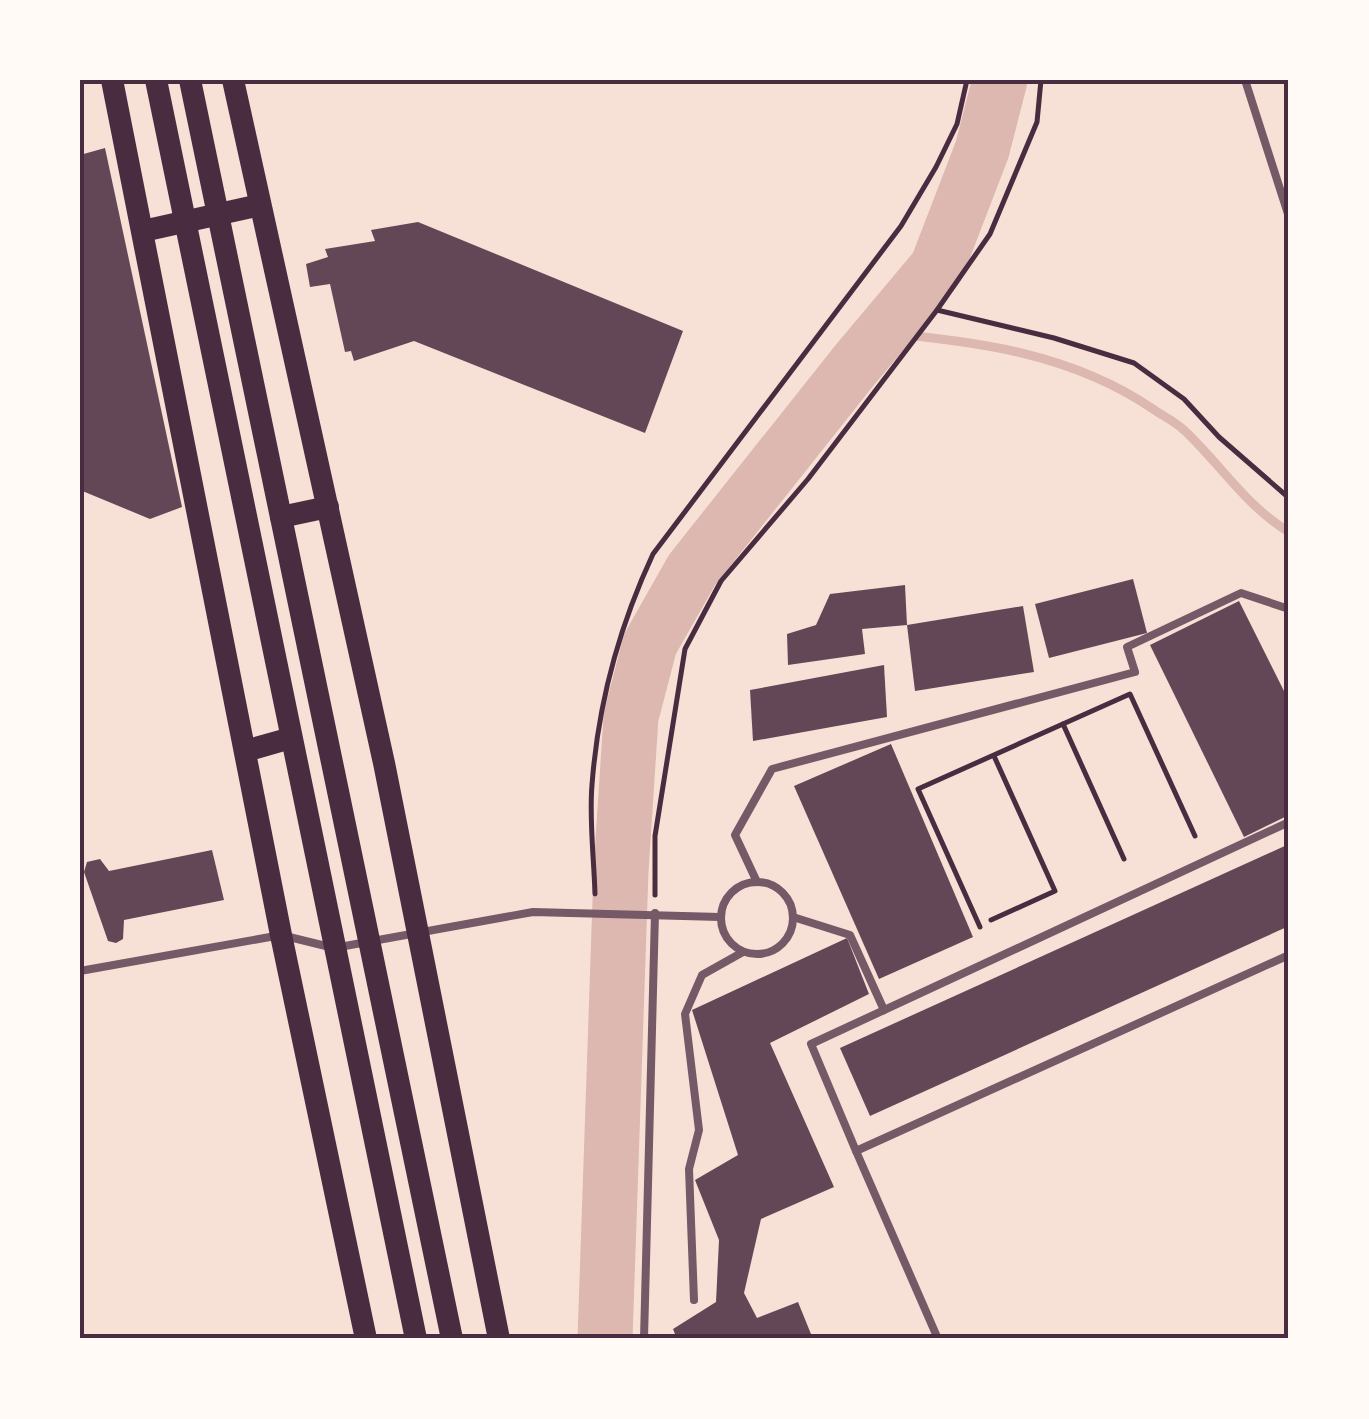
<svg xmlns="http://www.w3.org/2000/svg" width="1369" height="1419" viewBox="0 0 1369 1419" font-family="'IBM Plex Sans',sans-serif">
<style>
.lines{fill:none;stroke-linecap:round;stroke-linejoin:round}
.stream{stroke:#dcb8b0;stroke-width:9}
.river{stroke:#dcb8b0;stroke-width:55}
.building{fill:#644757}
.path{stroke:#4a2c40;stroke-width:5}
.service{stroke:#755966;stroke-width:8}
.primary{stroke:#4a2c40;stroke-width:22}
.neatline{fill:none;stroke:#4a2c40;stroke-width:4}
</style>
<rect width="100%" height="100%" fill="#f7e1d7"/>
<g class="lines">
<!-- stream -->
<path class="stream" d="M882,333C978,341 1072,354 1153,409C1163,416 1176,422 1185,431C1221,465 1246,506 1289,532"/>
<!-- river -->
<polyline class="river" points="605,1339 621,871 631,717 650,644 692,570 854,366 937,267 982,150 1000,80"/>
</g>
<!-- building -->
<g class="building">
<polygon points="105,148 182,507 150,519 80,490 80,155"/>
<polygon points="418,222 683,331 645,433 414,341 354,361 351,351 345,352 330,284 310,287 306,264 328,257 325,249 375,241 371,230"/>
<polygon points="1133,579 1147,633 1049,658 1035,604"/>
<polygon points="905,585 907,625 1023,606 1034,672 915,691 907,625 862,629 865,654 788,665 787,634 816,625 830,594"/>
<polygon points="1239,601 1289,701 1289,815 1244,837 1150,645"/>
<polygon points="884,665 887,717 753,741 750,690"/>
<polygon points="891,744 973,937 879,979 794,786"/>
<polygon points="1289,844 1289,926 870,1116 840,1048"/>
<polygon points="212,850 224,900 124,920 123,939 116,943 108,941 84,872 87,862 100,859 109,871"/>
<polygon points="847,938 869,994 770,1043 834,1187 761,1219 744,1293 757,1318 798,1302 813,1339 677,1339 673,1329 716,1302 719,1240 695,1180 738,1155 692,1010"/>
</g>
<g class="lines">
<!-- path -->
<g class="path">
<polyline points="937,310 1054,338 1134,363 1184,399 1219,437 1289,498"/>
<polyline points="1063,724 1124,859"/>
<path d="M595,894C594,858 589,820 592,785C598,704 619,627 653,554L901,226L936,167L957,124L967,80"/>
<polyline points="655,895 655,836 685,649 721,581 808,479 937,310 990,234 1037,122 1041,80"/>
<polyline points="991,920 1055,891 994,756"/>
<polyline points="980,927 918,789 1130,694 1195,836"/>
</g>
<!-- service -->
<g class="service">
<polyline points="1245,80 1289,217"/>
<circle cx="757" cy="918" r="36"/>
<polyline points="757,882 735,835 772,769 1135,672 1127,647 1241,593 1289,609"/>
<polyline points="793,917 850,935 884,1010"/>
<polyline points="80,971 281,935 334,948 533,912 720,917"/>
<polyline points="856,1151 811,1044 1289,822"/>
<polyline points="694,1300 689,1169 699,1130 685,1014 702,975 743,952"/>
<polyline points="644,1339 655,913"/>
<polyline points="938,1339 856,1151 1289,955"/>
</g>
<!-- primary -->
<g class="primary">
<polyline points="112,80 281,935 366,1339"/>
<polyline points="156,80 416,1339"/>
<polyline points="190,80 452,1339"/>
<polyline points="233,80 384,763 499,1339"/>
<polyline points="143,231 260,205"/>
<polyline points="281,517 328,507"/>
<polyline points="245,751 291,738"/>
</g>
</g>
<!-- border -->
<rect width="1369" height="1419" fill="none" stroke="#fffaf5" stroke-width="165"/>
<rect x="82" y="82" width="1204" height="1254" class="neatline"/>
</svg>
